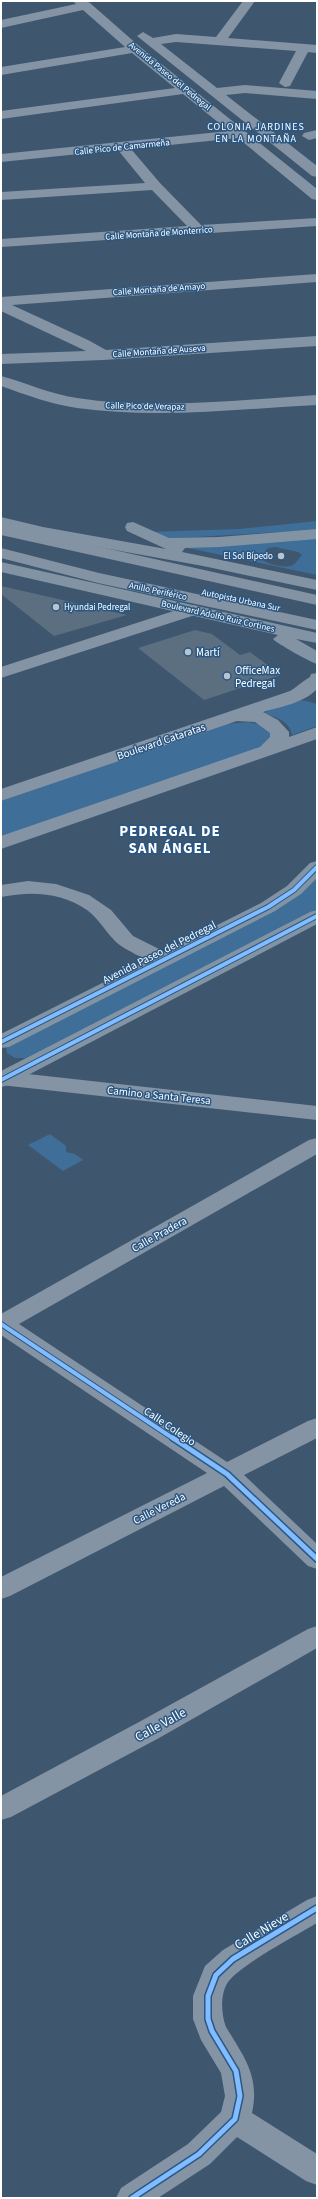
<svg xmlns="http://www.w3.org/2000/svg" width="318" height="2199" viewBox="0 0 318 2199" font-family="'Source Sans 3',sans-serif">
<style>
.green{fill:#3f6e99;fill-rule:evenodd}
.building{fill:#5b6f81}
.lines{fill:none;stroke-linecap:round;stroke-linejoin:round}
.minor{fill:#8494a5;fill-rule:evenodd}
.major{fill:#8293a3;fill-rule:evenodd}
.highway{fill:#8493a4;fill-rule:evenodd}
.cycleway-far1-casing{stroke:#2a5783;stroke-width:6}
.cycleway-casing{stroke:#2a5783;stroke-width:8}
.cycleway-far1{stroke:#80bcff;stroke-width:4}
.cycleway{stroke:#80bcff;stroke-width:5}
.poi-dot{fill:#bbc4cd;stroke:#2a5783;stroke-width:1.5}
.labels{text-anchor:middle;stroke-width:3;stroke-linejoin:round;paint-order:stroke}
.far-street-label{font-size:9px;fill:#fff;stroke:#2a5783}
.far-poi-label{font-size:9px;fill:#fff;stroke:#2a5783;text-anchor:end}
.far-neighbourhood-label{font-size:10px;letter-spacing:1px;fill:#fff;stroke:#2a5783}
.poi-label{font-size:11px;fill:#fff;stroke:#2a5783;text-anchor:start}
.street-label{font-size:11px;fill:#fff;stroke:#2a5783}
.near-street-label{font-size:13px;fill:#fff;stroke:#2a5783}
.district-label{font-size:15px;font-weight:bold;letter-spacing:1px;fill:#fff;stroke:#2a5783}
</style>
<rect width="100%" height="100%" fill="#3e576f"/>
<!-- green -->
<g class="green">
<polygon points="317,521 317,530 160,539 148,532 240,529"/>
<path d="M317,537V575L183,547ZM275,547L298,552L302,555C299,558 296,563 293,565C286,569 265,564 260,558L268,548Z"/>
<path d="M299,700L307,701L317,704V726L292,735C290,721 275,717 263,713Z"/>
<path d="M247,722C259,724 269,725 273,739L264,747L1,839V801L227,724Z"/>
<polygon points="317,878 317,909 26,1058 15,1058 7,1053 6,1047 308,886"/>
<polygon points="50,1134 66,1146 66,1152 75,1154 83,1160 63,1171 28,1145"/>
</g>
<!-- building -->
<g class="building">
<polygon points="1,586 32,593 127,615 54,636 1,594"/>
<polygon points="195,630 212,634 240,655 250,652 281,675 204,700 138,648"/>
</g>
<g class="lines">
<!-- minor -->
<g class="minor">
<polygon points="73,1 86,1 90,3 139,46 317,189 317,200 312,199 238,138 131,149 160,183 201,225 317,218 317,226 1,247 1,239 187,226 152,190 1,200 1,192 145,183 118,150 1,162 1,154 229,131 183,94 1,119 1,111 175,88 132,53 1,75 1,67 125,47 83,10 1,28 1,20 76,4"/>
<polygon points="243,1 255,1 228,38 317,45 317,53 308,52 290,86 285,87 279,83 296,51 176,42 161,44 217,88 245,85 317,91 317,99 245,93 226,95 317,166 317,177 312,176 137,36 143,32 153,38 176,34 216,37"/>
<polygon points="317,130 317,138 309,140 302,136 304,133"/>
<polygon points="317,274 317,282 12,305 88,340 106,350 317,336 317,346 103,360 1,364 1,354 86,351 1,311 1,297"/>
<path d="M1,376C27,383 50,394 77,398C156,410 237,400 317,395V405C237,409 157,419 77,408C51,404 26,395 1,386Z"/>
<polygon points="192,605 198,606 201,610 198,614 1,678 1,667"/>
<path d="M317,675V689C304,703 280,707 263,712L278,720L289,732V737L317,727V739L1,849V836L260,747L270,737V733L255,722L237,721L1,801V789L290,691C299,686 307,676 317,675Z"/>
<path d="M28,881L56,884L89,895L111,910L133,936L171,955L174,959L171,963C158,967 126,951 116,942C105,931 99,919 87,910C61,892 31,891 1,897V885Z"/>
<polygon points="1,1071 317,1106 317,1120 1,1085"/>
<polygon points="317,1138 317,1154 19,1324 227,1462 308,1421 317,1418 317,1438 244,1475 317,1544 317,1569 308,1566 224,1486 10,1596 1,1599 1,1577 207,1473 1,1335 1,1314 309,1140"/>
<polygon points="317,1626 317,1648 159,1738 11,1817 1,1820 1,1796 139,1722 308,1629"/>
<path d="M317,1896V1923C297,1935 240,1965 228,1982C220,1994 221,2014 226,2027C244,2057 260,2076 252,2113L317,2154V2185L306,2181L237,2137L210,2164L158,2198H116L121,2188L188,2144L221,2112L225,2096L221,2073L201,2040L193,2019V1996L205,1966L223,1950L307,1900Z"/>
</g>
<!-- major -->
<g class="major">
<polygon points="1,517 43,527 166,549 127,531 125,527 127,523 133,522 169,538 219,537 317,529 317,539 219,547 185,548 182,552 317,580 317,590 203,566 43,537 1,527"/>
<path d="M1,562L317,633V643L296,639L317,651V664C312,663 276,643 273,639L278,635L1,572Z"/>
<polygon points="317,673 317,687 311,686 308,682 311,674"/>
<polygon points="317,861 317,878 301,894 275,911 9,1047 1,1048 1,1034 261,903 287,886 310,863"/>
<polygon points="317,910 317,924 9,1085 1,1087 1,1071 310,912"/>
</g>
<!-- highway -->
<g class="highway">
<polygon points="1,525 317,595 317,605 1,535"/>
<polygon points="1,548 99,573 317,620 317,630 98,583 1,558"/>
</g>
<defs>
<g id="cycleway-far1">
<polyline points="1,1042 268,907 294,890 317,867"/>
<polyline points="1,1080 317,916"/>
<polyline points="1,1324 174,1439"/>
</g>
<g id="cycleway">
<polyline points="173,1438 227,1474 317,1559"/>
<polyline points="132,2198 199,2154 235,2119 240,2096 236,2071 212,2031 208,2019 208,1996 216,1975 233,1959 317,1908"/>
</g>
</defs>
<!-- cycleway-far1 casing -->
<use href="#cycleway-far1" class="cycleway-far1-casing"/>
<!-- cycleway casing -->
<use href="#cycleway" class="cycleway-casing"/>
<!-- cycleway-far1 -->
<use href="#cycleway-far1" class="cycleway-far1"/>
<!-- cycleway -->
<use href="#cycleway" class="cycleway"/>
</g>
<!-- markers -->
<g class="poi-dot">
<circle cx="281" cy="556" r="4"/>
<circle cx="56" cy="607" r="4"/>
<circle cx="188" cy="652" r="4"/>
<circle cx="227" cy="676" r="4"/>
</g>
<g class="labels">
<!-- far-street labels -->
<g class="far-street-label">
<text transform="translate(170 76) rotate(39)" y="3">Avenida Paseo del Pedregal</text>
<text transform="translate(122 147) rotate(-6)" y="3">Calle Pico de Camarmeña</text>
<text transform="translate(159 233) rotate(-4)" y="3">Calle Montaña de Monterrico</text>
<text transform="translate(159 289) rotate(-4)" y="3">Calle Montaña de Amayo</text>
<text transform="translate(159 351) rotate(-4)" y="3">Calle Montaña de Auseva</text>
<text transform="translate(145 406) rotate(1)" y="3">Calle Pico de Verapaz</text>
<text transform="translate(158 591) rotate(12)" y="3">Anillo Periférico</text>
<text transform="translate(241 600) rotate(12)" y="3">Autopista Urbana Sur</text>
<text transform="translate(218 616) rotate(13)" y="3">Boulevard Adolfo Ruiz Cortines</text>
</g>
<!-- far-poi labels -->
<g class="far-poi-label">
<text x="273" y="559">El Sol Bípedo</text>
<text x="64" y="610" text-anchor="start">Hyundai Pedregal</text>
</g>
<!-- far-neighbourhood labels -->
<g class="far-neighbourhood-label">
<text x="256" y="130">COLONIA JARDINES<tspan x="256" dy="12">EN LA MONTAÑA</tspan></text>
</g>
<!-- poi labels -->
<g class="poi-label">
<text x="196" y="656">Martí</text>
<text x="235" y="674">OfficeMax<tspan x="235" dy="13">Pedregal</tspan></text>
</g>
<!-- street labels -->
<g class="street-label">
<text transform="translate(161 741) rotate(-19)" y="4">Boulevard Cataratas</text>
<text transform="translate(159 952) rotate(-27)" y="4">Avenida Paseo del Pedregal</text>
<text transform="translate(159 1095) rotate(6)" y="4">Camino a Santa Teresa</text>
<text transform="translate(159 1234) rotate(-29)" y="4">Calle Pradera</text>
<text transform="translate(170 1426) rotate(34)" y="4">Calle Colegio</text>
<text transform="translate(159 1508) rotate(-27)" y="4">Calle Vereda</text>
</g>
<!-- near-street labels -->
<g class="near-street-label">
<text transform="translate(160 1724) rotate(-29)" y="5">Calle Valle</text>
<text transform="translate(261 1930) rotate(-31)" y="5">Calle Nieve</text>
</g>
<!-- district labels -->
<g class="district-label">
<text x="170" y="836">PEDREGAL DE<tspan x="170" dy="17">SAN ÁNGEL</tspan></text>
</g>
</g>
<!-- border -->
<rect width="318" height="2199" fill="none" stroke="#ffffff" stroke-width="4"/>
</svg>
